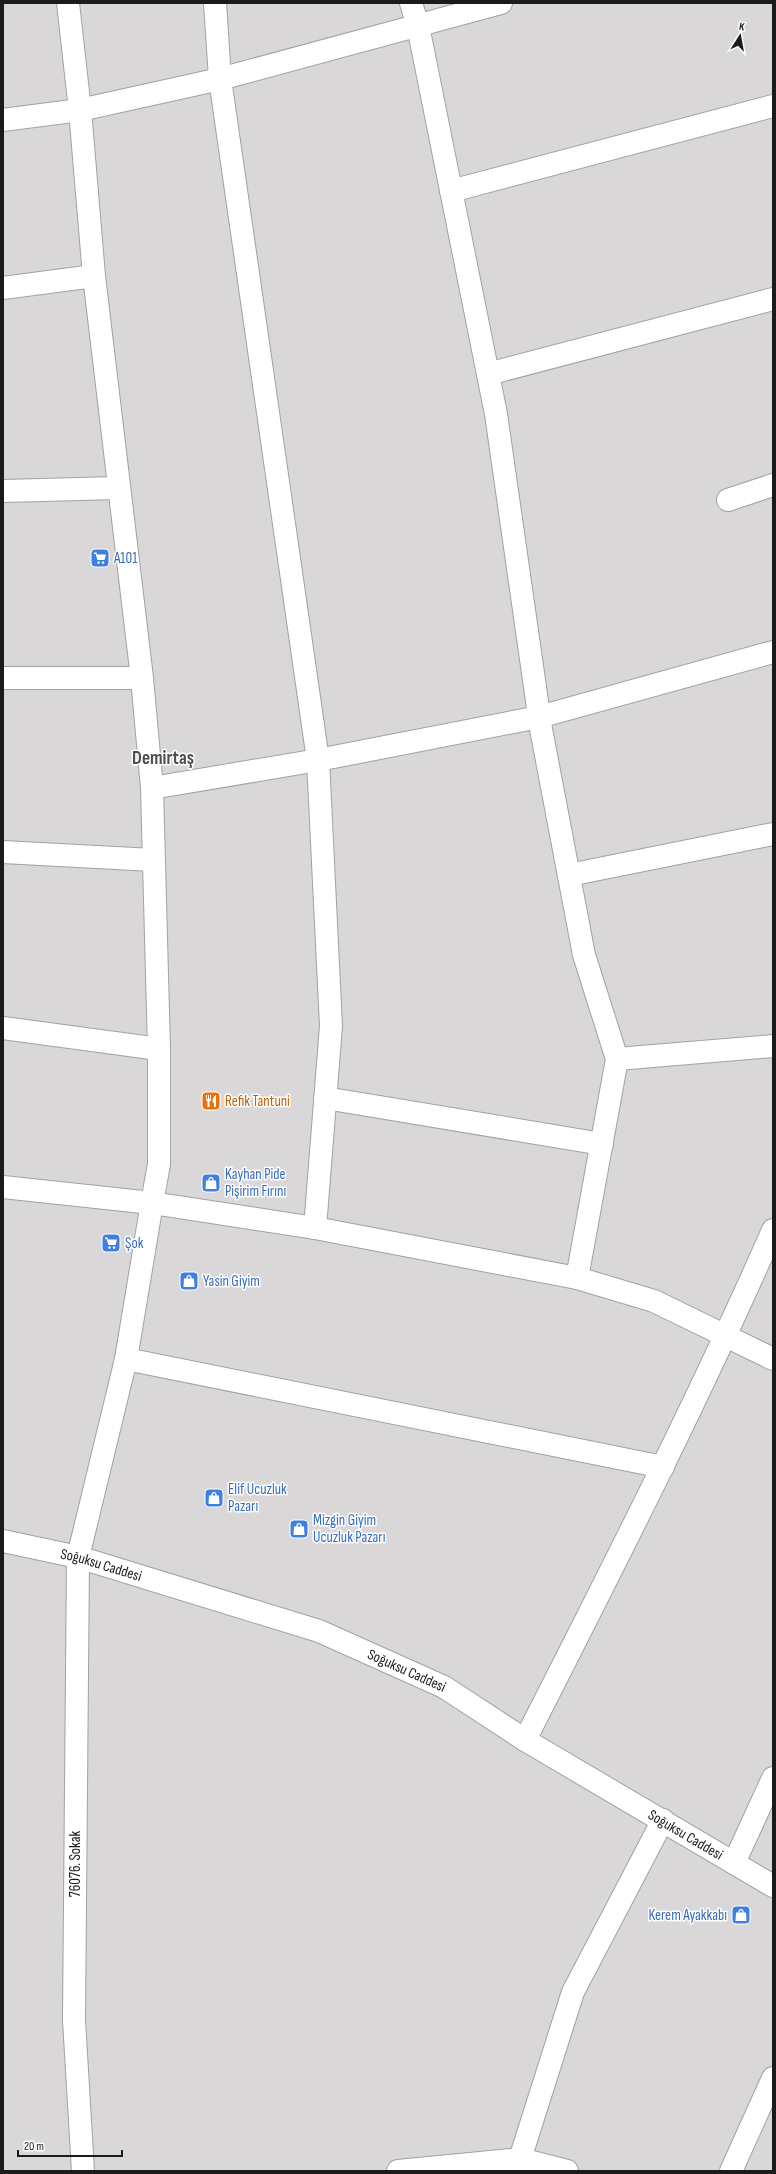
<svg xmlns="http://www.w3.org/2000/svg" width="776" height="2174" viewBox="0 0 776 2174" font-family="'Sofia Sans Condensed',sans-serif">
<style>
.residential{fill:#d9d7d7}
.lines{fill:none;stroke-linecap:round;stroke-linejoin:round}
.minor-casing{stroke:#a2a2a2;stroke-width:24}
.tertiary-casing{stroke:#a2a2a2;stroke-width:24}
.minor{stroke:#fff;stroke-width:22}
.tertiary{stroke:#fff;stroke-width:22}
.labels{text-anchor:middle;stroke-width:3;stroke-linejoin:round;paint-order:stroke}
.shop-label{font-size:15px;fill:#366cbe;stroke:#fff;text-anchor:start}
.food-label{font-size:15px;fill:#c56008;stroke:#fff;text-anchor:start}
.street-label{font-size:15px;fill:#1b1b1b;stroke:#fff}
.district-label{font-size:19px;font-weight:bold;fill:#4e4e4e;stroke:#fff}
</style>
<rect width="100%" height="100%" fill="#eee9de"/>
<!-- residential -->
<rect class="residential" x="3" y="3" width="770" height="2168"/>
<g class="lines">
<defs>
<g id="minor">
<polyline points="68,3 80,110 94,276 142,678 152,788 159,1049 159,1164 152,1203 126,1359 78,1557 74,2020 83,2171"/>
<polyline points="215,3 220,79 318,760 331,1026 315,1228"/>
<polyline points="411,3 418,26 496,414 541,729 584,955 617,1059 577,1278"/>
<polyline points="3,120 80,110 220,79 501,3"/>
<polyline points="451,191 773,106"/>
<polyline points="3,288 94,276"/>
<polyline points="488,374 773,299"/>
<polyline points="3,491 118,488"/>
<polyline points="728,500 773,485"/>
<polyline points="3,678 142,678"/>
<polyline points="152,788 318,760 539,717 773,652"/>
<polyline points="3,852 153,860"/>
<polyline points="569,875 773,834"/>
<polyline points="3,1028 159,1049"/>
<polyline points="617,1059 773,1046"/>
<polyline points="325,1098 602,1144"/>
<polyline points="3,1187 152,1203 315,1228 577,1278 654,1301 773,1359"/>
<polyline points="126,1359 663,1467"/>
<path d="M525,1740C611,1571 697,1403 773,1230"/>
<polyline points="734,1863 773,1778"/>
<polyline points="398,2171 520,2159 567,2171"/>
<polyline points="521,2171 520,2159 573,1992 663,1820"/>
<polyline points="731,2171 773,2078"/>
</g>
<g id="tertiary">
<path id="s1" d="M3,1541L78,1557L319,1631L444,1687L525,1740L773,1886"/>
</g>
</defs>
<!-- minor casing -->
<use href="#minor" class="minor-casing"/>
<!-- tertiary casing -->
<use href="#tertiary" class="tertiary-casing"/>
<!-- minor -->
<use href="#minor" class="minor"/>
<!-- tertiary -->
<use href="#tertiary" class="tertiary"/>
</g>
<!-- icons -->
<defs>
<symbol id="supermarket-square" viewBox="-11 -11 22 22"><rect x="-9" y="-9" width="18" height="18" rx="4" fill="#3f7fe0" stroke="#fff"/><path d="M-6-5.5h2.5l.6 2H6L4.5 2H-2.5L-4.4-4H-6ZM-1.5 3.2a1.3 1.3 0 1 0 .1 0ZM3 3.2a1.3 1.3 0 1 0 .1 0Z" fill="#fff"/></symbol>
<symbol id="restaurant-square" viewBox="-11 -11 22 22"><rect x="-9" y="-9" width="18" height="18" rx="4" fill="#e8710a" stroke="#fff"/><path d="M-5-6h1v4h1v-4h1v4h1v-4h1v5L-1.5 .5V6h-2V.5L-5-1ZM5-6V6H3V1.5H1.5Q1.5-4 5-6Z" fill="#fff"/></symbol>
<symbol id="shop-square" viewBox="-11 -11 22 22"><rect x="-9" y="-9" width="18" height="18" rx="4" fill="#3f7fe0" stroke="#fff"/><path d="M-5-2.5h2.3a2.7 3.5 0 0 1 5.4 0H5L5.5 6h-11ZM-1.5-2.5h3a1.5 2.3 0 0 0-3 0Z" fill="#fff"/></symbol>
</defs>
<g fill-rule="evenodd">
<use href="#supermarket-square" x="89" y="547" width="22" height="22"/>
<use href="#restaurant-square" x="200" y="1090" width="22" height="22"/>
<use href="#shop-square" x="200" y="1172" width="22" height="22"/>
<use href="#supermarket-square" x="100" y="1232" width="22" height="22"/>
<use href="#shop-square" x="178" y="1270" width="22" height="22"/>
<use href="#shop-square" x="203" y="1487" width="22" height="22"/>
<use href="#shop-square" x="288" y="1518" width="22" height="22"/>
<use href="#shop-square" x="730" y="1904" width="22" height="22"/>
</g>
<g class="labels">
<!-- shop labels -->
<g class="shop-label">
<text x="114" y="563">A101</text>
<text x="225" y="1179">Kayhan Pide<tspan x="225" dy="17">Pişirim Fırını</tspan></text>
<text x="125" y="1248">Şok</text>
<text x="203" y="1286">Yasin Giyim</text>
<text x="228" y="1494">Elif Ucuzluk<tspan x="228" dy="17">Pazarı</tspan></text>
<text x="313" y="1525">Mizgin Giyim<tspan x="313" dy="17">Ucuzluk Pazarı</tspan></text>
<text x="727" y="1920" text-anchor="end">Kerem Ayakkabı</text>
</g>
<!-- food labels -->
<g class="food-label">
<text x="225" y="1106">Refik Tantuni</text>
</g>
<!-- street labels -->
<g class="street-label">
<text dy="5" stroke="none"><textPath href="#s1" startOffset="101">Soğuksu Caddesi</textPath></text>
<text dy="5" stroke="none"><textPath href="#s1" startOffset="425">Soğuksu Caddesi</textPath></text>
<text dy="5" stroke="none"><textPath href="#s1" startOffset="749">Soğuksu Caddesi</textPath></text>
<text transform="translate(75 1864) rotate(-90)" y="5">76076. Sokak</text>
</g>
<!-- district labels -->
<g class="district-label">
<text x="163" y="764">Demirtaş</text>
</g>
</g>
<!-- border -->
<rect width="776" height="2174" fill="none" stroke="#1b1b1b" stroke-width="8"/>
<!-- north arrow -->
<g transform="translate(740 36) rotate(11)" stroke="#ffffff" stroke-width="3" paint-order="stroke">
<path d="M0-3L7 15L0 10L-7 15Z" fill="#1b1b1b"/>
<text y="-6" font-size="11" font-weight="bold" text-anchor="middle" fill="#1b1b1b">K</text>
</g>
<!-- scale -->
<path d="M18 2150v6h104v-6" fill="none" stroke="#1b1b1b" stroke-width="2"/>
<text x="24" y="2150" font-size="12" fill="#1b1b1b" stroke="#ffffff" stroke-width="3" paint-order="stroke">20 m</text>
</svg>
